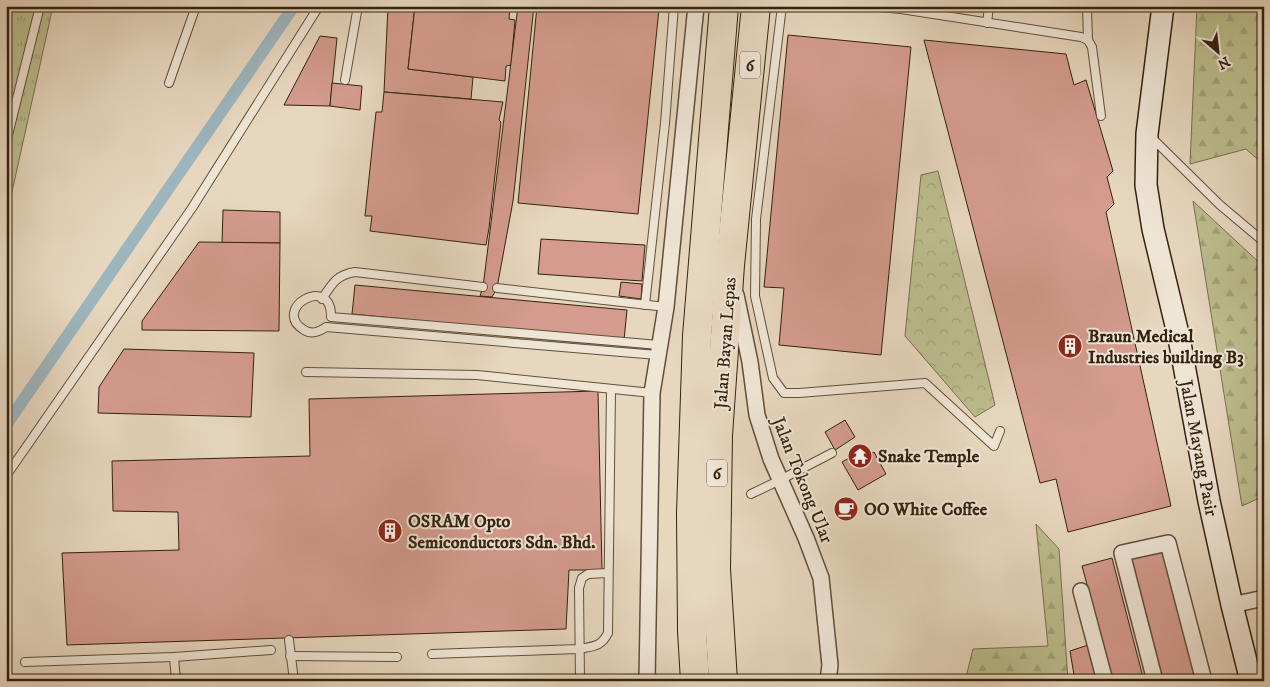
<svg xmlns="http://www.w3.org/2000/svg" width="1270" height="687" viewBox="0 0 1270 687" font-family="'IM FELL DW Pica',serif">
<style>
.grass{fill:url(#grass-tufts);stroke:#78704e}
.forest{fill:url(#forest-firs);stroke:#78704e}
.park{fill:url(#park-crowns);stroke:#78704e}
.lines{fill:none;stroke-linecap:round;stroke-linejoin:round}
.canal{stroke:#9db6be;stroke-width:12}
.building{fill:#d49b8e;stroke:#33220f}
.lane-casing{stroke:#604f3b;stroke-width:10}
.street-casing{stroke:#604f3b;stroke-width:18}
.secondary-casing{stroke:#33220f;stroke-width:24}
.highway-casing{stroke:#33220f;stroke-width:30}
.lane{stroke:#efe5d5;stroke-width:8}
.street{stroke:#efe5d5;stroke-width:15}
.secondary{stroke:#efe5d5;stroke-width:21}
.highway{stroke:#e7d7bf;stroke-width:28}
.labels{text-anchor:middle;stroke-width:4;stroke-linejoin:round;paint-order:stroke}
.shield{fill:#efe5d5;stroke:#6b5c4a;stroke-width:1}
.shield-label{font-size:16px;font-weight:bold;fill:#33220f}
.poi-label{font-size:18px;font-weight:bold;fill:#33220f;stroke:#efe5d5;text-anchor:start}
.street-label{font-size:18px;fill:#33220f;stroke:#efe5d5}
</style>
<defs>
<pattern id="grass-tufts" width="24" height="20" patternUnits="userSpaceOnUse" patternTransform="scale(1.25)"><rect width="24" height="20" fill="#bcbd8e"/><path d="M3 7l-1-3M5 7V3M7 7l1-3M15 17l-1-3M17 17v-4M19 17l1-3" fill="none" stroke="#a2a279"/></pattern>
<pattern id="forest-firs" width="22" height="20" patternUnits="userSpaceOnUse" patternTransform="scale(1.25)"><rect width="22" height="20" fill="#bcbd8e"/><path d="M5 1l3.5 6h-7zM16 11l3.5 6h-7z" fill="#a2a279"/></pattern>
<pattern id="park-crowns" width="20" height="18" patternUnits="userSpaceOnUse" patternTransform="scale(1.25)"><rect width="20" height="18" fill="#bcbd8e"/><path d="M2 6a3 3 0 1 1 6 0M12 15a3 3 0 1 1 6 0" fill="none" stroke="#a2a279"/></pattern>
</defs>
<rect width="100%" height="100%" fill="#e7d7bf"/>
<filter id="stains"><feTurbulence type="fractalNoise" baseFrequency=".004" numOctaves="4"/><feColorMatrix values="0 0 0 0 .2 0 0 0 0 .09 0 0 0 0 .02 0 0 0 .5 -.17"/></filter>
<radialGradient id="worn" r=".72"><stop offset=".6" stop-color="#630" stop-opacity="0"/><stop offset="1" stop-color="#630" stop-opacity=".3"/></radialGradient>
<!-- grass -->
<polygon class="grass" points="6,6 53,6 6,219"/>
<!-- forest -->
<g class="forest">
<polygon points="1197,6 1264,6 1264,165 1246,149 1190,164"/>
<polygon points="1193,201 1264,267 1264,496 1242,506"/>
<polygon points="1036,524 1059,549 1068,681 965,681 973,649 1048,646"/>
</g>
<!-- park -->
<polygon class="park" points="938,171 995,405 975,417 905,336 921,175"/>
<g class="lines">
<!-- canal -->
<polyline class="canal" points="6,425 294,6"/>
</g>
<!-- building -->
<g class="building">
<polygon points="388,6 415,6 408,69 473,77 471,99 384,92"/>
<polygon points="415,6 510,6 509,19 515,20 511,65 506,66 505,81 408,69"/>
<polygon points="518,6 534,6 513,201 497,288 492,297 480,296 483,287"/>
<polygon points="537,6 628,6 659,9 638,214 518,203"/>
<polygon points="788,35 911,47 881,355 779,345 784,288 764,287"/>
<polygon points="320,36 337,38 330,106 284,105"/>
<polygon points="924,40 1066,54 1074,85 1086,80 1113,171 1107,177 1114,204 1106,212 1171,506 1068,532 1056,479 1040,483"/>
<polygon points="332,83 362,86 360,110 330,106"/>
<polygon points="384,92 503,102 499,120 501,122 489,228 486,245 370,231 372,216 365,216 376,112 382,112"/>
<polygon points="223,210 280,212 280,243 222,243"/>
<polygon points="541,239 645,245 642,281 538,274"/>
<polygon points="199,242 280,243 279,331 142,330 142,321"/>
<polygon points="621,282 642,284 641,299 619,296"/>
<polygon points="355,285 627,310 624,340 352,314"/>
<polygon points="124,349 254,353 251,417 98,413 99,387"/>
<polygon points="598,391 602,570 569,570 566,629 67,645 62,553 179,550 178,512 113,511 112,461 310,456 309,399"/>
<polygon points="845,420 855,437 835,450 825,432"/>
<polygon points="863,450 867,457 874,452 886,474 858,490 842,462"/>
<polygon points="1164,548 1196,681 1161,681 1131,556"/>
<polygon points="1112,558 1144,681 1113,681 1082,566"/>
<polygon points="1091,644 1100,681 1075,681 1070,651"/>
</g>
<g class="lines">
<defs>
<g id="lane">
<polyline points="782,6 756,219 755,296 773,378 784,393 799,393 925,383 994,446 1000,431"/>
<polyline points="869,6 901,9 1081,37 1088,40 1092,47 1101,116"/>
<polyline points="1087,6 1088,40"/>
<polyline points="987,23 989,6"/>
<polyline points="345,80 358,6"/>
<polyline points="169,83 196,6"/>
<polyline points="1151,137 1220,205 1264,242"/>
<polyline points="6,143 40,6"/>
<polyline points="497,288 666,307"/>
<path d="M322,299C332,284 336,275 355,272L483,287"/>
<polyline points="645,305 665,123 674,6"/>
<path d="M657,355L326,327C319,332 312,335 304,330C270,309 332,273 331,317L659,345"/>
<polyline points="306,372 477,375 652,393"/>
<polyline points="6,476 192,208 319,6"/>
<polyline points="751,494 780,480 832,453"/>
<polyline points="289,640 294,681"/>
<path d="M432,654L579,649C594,646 601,647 608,633L611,389"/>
<polyline points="290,656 397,657"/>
<polyline points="174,657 176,681"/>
<polyline points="25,662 174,657 271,650"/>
<polyline points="580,681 579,588 582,578 588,574 608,573"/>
</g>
<g id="street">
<polyline points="736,295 750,362 757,415 771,459 806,538 821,578 830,665 828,681"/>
<polyline points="1081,591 1105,681"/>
<polyline points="1232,605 1264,598"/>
<polyline points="647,681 652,393 666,307 696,6"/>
<polyline points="1155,681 1122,553 1168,543 1204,681"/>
</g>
<polyline id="secondary" points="1163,6 1147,134 1146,185 1153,229 1179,338 1209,501 1232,605 1251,681"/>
<g id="highway">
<polyline points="695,681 692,631 691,513 697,336 724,6"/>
<polyline points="723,681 716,569 718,435 730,265 756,6"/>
</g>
</defs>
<!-- lane casing -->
<use href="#lane" class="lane-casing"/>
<!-- street casing -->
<use href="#street" class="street-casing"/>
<!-- secondary casing -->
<use href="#secondary" class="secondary-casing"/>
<!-- highway casing -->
<use href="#highway" class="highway-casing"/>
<!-- lane -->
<use href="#lane" class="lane"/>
<!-- street -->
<use href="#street" class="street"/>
<!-- secondary -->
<use href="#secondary" class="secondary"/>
<!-- highway -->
<use href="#highway" class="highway"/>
</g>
<!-- icons -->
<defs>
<symbol id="building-disc" viewBox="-11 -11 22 22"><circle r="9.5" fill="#8f2418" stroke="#efe5d5"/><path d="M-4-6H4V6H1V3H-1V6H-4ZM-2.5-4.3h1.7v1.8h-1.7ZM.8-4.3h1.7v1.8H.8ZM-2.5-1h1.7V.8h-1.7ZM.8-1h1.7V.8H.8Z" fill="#fff"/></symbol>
<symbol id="temple-disc" viewBox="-11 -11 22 22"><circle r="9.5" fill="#8f2418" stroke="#efe5d5"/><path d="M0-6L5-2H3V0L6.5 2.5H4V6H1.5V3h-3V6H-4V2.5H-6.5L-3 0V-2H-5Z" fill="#fff"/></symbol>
<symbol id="cafe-disc" viewBox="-11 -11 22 22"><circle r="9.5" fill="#8f2418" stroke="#efe5d5"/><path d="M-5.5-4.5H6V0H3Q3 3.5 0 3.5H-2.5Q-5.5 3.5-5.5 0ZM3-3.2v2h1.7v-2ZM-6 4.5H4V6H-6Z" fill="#fff"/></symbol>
</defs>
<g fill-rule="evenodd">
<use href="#building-disc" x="1056" y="332" width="28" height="28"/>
<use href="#temple-disc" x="846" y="442" width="28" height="28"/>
<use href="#cafe-disc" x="832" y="495" width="28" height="28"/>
<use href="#building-disc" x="376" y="517" width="28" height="28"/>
</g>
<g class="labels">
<!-- shield labels -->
<g class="shield">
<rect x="740" y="51.5" width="20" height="27" rx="4"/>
<rect x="707" y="459.5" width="20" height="27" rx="4"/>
</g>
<g class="shield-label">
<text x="750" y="71">6</text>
<text x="717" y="479">6</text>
</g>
<!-- poi labels -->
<g class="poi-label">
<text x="1088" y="342">Braun Medical<tspan x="1088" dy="21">Industries building B3</tspan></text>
<text x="878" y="462">Snake Temple</text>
<text x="864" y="515">OO White Coffee</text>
<text x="408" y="527">OSRAM Opto<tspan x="408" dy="21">Semiconductors Sdn. Bhd.</tspan></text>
</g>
<!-- street labels -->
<g class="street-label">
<text transform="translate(725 343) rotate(-86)" y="6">Jalan Bayan Lepas</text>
<text transform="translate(1199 448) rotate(79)" y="6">Jalan Mayang Pasir</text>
<text transform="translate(803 480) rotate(68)" y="6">Jalan Tokong Ular</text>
</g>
</g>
<!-- margin -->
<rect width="1270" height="687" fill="none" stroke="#e7d7bf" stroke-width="25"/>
<rect x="8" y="8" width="1255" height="672" fill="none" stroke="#33220f" stroke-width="2.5"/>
<rect x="12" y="12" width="1245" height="662" fill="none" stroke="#33220f"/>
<!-- north arrow -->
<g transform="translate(1218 52) rotate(152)" stroke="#efe5d5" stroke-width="4" paint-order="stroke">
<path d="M0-4L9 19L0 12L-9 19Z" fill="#33220f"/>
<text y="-8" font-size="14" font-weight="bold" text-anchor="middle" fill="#33220f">N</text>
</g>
<rect width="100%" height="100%" filter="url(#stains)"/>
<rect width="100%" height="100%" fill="url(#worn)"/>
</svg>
